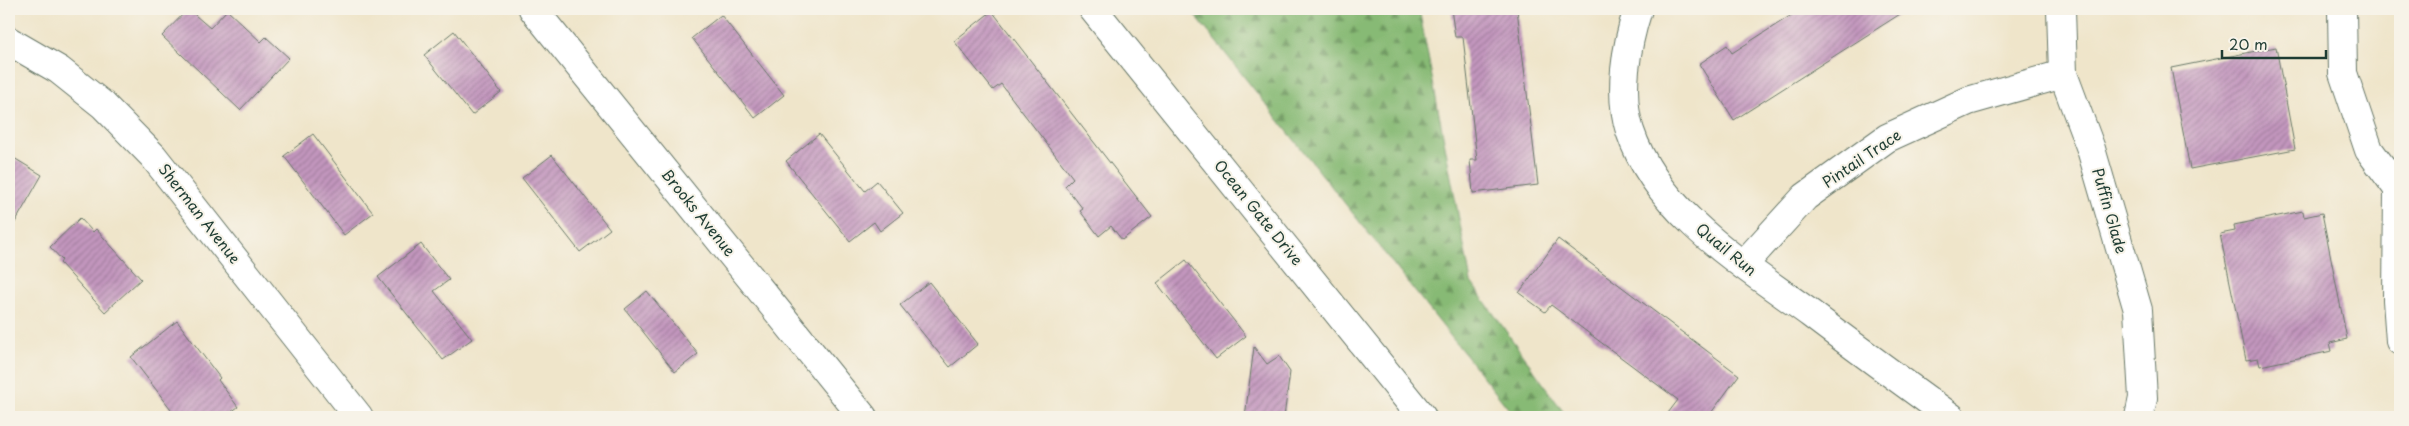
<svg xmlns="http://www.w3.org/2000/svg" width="2409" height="426" viewBox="0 0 2409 426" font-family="'Playpen Sans',sans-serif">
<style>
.forest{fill:url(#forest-firs);stroke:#537c54}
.building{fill:url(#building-hatch)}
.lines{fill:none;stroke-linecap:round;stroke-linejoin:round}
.street-casing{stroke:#687868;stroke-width:30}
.secondary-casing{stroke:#687868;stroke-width:30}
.street{stroke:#fff;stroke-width:28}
.secondary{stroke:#fff;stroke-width:28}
.labels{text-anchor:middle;stroke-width:4;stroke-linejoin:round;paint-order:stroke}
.street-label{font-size:15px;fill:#1f3d34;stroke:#f7f3e8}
</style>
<defs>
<pattern id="forest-firs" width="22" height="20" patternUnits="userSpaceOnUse" patternTransform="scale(1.25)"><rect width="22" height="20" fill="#87ba74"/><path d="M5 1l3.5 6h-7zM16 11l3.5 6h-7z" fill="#6e9860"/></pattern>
<pattern id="building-hatch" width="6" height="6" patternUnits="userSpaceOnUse" patternTransform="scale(1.25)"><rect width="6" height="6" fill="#c396be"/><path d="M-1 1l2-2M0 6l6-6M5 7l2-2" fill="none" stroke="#9e7c9b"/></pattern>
</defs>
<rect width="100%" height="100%" fill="#f7f3e8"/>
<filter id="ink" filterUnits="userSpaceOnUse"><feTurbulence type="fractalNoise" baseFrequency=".02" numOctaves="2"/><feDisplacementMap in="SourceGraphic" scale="10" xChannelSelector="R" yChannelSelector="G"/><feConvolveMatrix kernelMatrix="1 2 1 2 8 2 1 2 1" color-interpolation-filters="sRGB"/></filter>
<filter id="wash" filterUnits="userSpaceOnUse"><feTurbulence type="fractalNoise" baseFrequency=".0096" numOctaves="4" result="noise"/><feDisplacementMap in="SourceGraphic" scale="20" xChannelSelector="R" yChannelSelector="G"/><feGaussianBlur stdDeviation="1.12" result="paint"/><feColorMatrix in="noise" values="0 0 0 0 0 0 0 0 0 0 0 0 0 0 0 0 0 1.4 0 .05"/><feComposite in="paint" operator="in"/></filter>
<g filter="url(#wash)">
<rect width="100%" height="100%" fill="#efe5ca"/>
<!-- forest -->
<polygon class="forest" points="1190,9 1419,9 1471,282 1567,417 1515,417"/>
<g id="blocks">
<!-- building -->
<g class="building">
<polygon points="188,9 210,28 227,10 261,42 266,37 289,58 240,110 162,36"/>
<polygon points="1451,9 1517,9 1538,185 1473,193 1470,160 1477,160 1463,37 1455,37"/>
<polygon points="1801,9 1908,9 1734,120 1699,64 1727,45 1732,53"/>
<polygon points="992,11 1152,217 1122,240 1111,226 1099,236 1080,211 1083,209 1065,186 1073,178 1001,84 993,90 954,41"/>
<polygon points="721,15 784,95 755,118 692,38"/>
<polygon points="454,31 501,92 472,115 424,55"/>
<polygon points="2276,47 2295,149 2190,169 2171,68"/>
<polygon points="313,134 373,213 344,235 284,156"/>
<polygon points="819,134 865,191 877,181 903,213 880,231 874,222 850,241 786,161"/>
<polygon points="9,155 42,175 9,233"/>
<polygon points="552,155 610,229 580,252 522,178"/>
<polygon points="2303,211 2304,217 2322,213 2347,339 2330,343 2332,351 2260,366 2258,358 2246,360 2220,234 2235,231 2234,225"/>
<polygon points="80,218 93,232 96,229 141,279 105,312 60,263 62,260 50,247"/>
<polygon points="1558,239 1739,375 1708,417 1665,417 1678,400 1551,305 1545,312 1519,293"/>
<polygon points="421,244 449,280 434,291 472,339 443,360 378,277"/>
<polygon points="1186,260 1246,336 1216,359 1157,283"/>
<polygon points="929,282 978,344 950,367 900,305"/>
<polygon points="647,291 698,354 675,372 625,309"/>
<polygon points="177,321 220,378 218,380 238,407 224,417 177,417 131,357"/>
<polygon points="1254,347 1267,364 1279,356 1290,372 1284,417 1245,417"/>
</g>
</g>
</g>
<g filter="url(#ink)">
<use href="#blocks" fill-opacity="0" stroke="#687868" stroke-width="1"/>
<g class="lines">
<defs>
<g id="street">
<polyline points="533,9 863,417"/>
<path d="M1638,9C1626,46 1618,94 1630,131C1657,213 1745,266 1811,314C1857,349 1904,383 1951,417"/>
<polyline points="2061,9 2063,74 2091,149 2138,310 2143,398 2139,417"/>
<polyline points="2342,9 2343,73 2369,150 2398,189 2397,300 2400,341"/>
<polyline points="9,41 59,70 103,105 153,156 359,417"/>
<polyline points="1743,265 1805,197 1887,138 1968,101 2063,74"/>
</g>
<polyline id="secondary" points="1093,9 1422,417"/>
</defs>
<!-- street casing -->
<use href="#street" class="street-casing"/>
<!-- secondary casing -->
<use href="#secondary" class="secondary-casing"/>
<!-- street -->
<use href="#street" class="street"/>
<!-- secondary -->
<use href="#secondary" class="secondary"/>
</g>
</g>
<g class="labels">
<!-- street labels -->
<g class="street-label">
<text transform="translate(1862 159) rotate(-34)" y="5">Pintail Trace</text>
<text transform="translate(2109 211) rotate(74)" y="5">Puffin Glade</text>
<text transform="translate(698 213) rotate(51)" y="5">Brooks Avenue</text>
<text transform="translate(1258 213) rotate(51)" y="5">Ocean Gate Drive</text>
<text transform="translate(199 214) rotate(52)" y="5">Sherman Avenue</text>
<text transform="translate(1726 250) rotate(39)" y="5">Quail Run</text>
</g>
</g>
<!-- margin -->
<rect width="2409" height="426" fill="none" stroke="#f7f3e8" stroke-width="30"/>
<!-- scale -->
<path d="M2222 50v8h104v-8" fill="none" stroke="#1f3d34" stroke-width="2.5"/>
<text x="2229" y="50" font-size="15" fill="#1f3d34" stroke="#f7f3e8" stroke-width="4" paint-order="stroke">20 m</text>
</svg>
